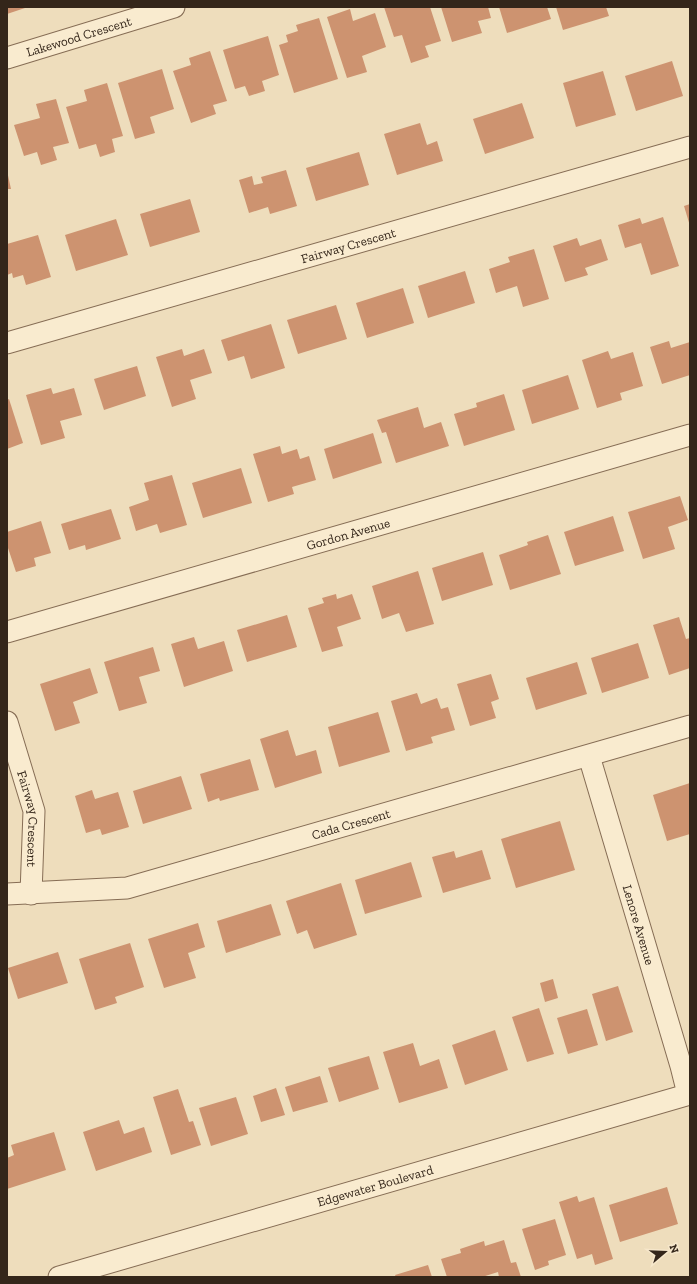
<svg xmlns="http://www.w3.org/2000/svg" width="697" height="1284" viewBox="0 0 697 1284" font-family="'Zilla Slab',serif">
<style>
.building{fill:#cd9370}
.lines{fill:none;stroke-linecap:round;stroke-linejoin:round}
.street-casing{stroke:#866d55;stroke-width:23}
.street{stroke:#f9ebcf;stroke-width:21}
.labels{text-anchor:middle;stroke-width:4;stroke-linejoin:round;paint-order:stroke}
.street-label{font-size:13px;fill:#34261a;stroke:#f6e7cb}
</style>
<rect width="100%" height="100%" fill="#eeddbc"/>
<!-- building -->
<g class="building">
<polygon points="7,7 28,7 7,14"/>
<polygon points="384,7 430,7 441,41 425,46 429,57 411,63 402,35 394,37"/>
<polygon points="441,7 488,7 491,18 478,21 482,33 452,42"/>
<polygon points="499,7 547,7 551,19 507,33"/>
<polygon points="556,7 606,7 609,16 563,30"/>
<polygon points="350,9 353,21 375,13 386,47 362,56 367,72 347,78 327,17"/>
<polygon points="319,18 338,79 294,93 279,45 288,42 286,35 298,31 296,25"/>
<polygon points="268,36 279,75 262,81 265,91 249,96 245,86 235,89 223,50"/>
<polygon points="210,51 227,101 213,105 216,114 191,123 173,71 191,65 189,58"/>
<polygon points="672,61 683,96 636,111 625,76"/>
<polygon points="162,69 174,109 150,117 155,133 135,139 118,83"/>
<polygon points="603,71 616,115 576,127 563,83"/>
<polygon points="107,83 123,136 112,139 115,152 100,157 96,144 79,149 66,107 87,101 84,90"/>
<polygon points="56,99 69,143 53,147 57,160 41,165 37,152 24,156 14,125 40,118 36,104"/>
<polygon points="522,103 534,138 485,154 473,119"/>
<polygon points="420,123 427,145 437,141 443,161 397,175 384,134"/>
<polygon points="359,152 369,185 316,201 306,168"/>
<polygon points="286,170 297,206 270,214 268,207 249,213 239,180 252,176 254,185 263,183 261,177"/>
<polygon points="7,171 11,189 7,189"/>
<polygon points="190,199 200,232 150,247 140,214"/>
<polygon points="690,204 690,226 684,206"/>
<polygon points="663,217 679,266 651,275 641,243 625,248 618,225 640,218 642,224"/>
<polygon points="116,219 128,255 76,271 65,235"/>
<polygon points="38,235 51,277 26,285 23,275 13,278 12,273 7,275 7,244"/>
<polygon points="577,238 580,246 601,239 608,260 585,268 588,275 565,282 553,246"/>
<polygon points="534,249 549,299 523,307 517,286 496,293 489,269 510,262 508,257"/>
<polygon points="465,271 475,303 428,318 418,286"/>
<polygon points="403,288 414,323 367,338 356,303"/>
<polygon points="336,305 347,339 298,354 287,320"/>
<polygon points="271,324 285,368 251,379 244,356 228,361 221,340"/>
<polygon points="669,341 671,348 690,342 690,375 662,384 650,347"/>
<polygon points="182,349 184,356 204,349 212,373 190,380 196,399 172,407 156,357"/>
<polygon points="608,351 611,359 633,352 643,386 620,393 622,400 597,408 582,360"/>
<polygon points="137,366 146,396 104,410 94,379"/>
<polygon points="568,375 579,409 532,424 522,390"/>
<polygon points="51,388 53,394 74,388 82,415 60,421 65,438 41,445 26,395"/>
<polygon points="504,394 515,430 464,446 454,414 477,407 476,403"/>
<polygon points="9,399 23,443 7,449 7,400"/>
<polygon points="418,407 424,428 441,422 449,446 396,463 386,432 382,433 377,420"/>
<polygon points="373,433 382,463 333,479 324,449"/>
<polygon points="280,446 282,454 297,449 300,459 309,456 316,480 292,487 294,494 268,502 253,454"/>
<polygon points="241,468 252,503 203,518 192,483"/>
<polygon points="172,475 187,525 160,533 157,524 136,531 129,507 149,500 144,483"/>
<polygon points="680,496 688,520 668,527 675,549 643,559 628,512"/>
<polygon points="111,509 121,539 86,550 85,545 69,550 61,524"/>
<polygon points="613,516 624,551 575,566 564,532"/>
<polygon points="41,521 51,553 34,558 36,566 16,572 7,545 7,532"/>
<polygon points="548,535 561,574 510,590 499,555 528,545 527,542"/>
<polygon points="483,552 493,585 442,601 432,568"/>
<polygon points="418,571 434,624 406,632 399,613 382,619 372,586"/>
<polygon points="336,594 337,599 352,594 361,619 337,627 343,646 322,652 308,608 324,603 322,598"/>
<polygon points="287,615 297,647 247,662 237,630"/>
<polygon points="679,617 686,639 690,638 690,668 669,675 653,625"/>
<polygon points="194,637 198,649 224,641 233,671 184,687 171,644"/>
<polygon points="638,643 649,678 602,693 591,658"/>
<polygon points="153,647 160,671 139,677 147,703 119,711 104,662"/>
<polygon points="577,662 587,694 536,710 526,678"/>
<polygon points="90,668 98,693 73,702 80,723 55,731 40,684"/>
<polygon points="491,674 499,699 491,702 496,718 470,726 457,684"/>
<polygon points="417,693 421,704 437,698 441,709 448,707 455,730 431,737 433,743 406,751 391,701"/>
<polygon points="378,712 390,752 339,767 328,727"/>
<polygon points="288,730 296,756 316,750 322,773 275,788 260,739"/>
<polygon points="250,759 259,790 220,801 219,798 208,802 200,774"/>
<polygon points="181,776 192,809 143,824 133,791"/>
<polygon points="690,783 690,834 667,841 653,795"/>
<polygon points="92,790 95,799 118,792 129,827 102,835 100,829 86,833 75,796"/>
<polygon points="560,821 575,870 516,888 501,839"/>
<polygon points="482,850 491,879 443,893 432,857 454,851 456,858"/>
<polygon points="411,862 422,897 365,914 355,880"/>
<polygon points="341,883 357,935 314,949 307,930 297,934 286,901"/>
<polygon points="271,904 281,935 226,953 217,921"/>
<polygon points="198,923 205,947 188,953 196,978 164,988 148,939"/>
<polygon points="130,943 144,987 115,997 117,1003 95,1010 79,959"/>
<polygon points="58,952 68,983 18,999 8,968"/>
<polygon points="553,979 558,998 545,1002 540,983"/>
<polygon points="618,986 633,1032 606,1041 592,994"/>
<polygon points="539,1008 554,1054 527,1062 512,1017"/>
<polygon points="587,1009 598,1045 568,1054 557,1018"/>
<polygon points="495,1030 508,1070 465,1085 452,1045"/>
<polygon points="413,1043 420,1066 439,1059 448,1088 399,1103 383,1052"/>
<polygon points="369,1056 379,1089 339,1102 328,1068"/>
<polygon points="320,1076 328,1102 293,1112 285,1087"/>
<polygon points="276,1088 285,1115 261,1122 253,1096"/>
<polygon points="178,1089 189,1122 193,1121 201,1145 171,1155 153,1097"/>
<polygon points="236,1097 248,1134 211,1146 199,1108"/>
<polygon points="119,1120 124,1134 144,1127 152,1152 96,1171 83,1132"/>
<polygon points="54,1132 66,1170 7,1189 7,1158 14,1155 11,1145"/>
<polygon points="667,1187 678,1224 620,1242 609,1205"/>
<polygon points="577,1196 579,1202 594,1197 613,1259 595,1265 592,1254 577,1259 559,1202"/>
<polygon points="555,1219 566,1255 548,1261 549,1265 535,1270 522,1229"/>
<polygon points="504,1240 511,1263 516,1262 521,1277 499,1277 498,1272 482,1277 447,1277 441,1259 461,1253 460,1249 484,1241 485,1246"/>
<polygon points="428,1265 432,1277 396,1277 395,1275"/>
</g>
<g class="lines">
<defs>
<g id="street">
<path id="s1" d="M7,58L174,7"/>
<path id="s2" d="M7,343L690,147"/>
<path id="s3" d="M7,632L690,435"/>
<path id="s4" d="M7,722L34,811L31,894"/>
<path id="s5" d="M589,756L681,1066L688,1094"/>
<path id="s6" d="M7,894L127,888L690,726"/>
<path id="s7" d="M59,1277L690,1094"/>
</g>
</defs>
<!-- street casing -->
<use href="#street" class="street-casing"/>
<!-- street -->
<use href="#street" class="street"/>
</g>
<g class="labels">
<!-- street labels -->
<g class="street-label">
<text dy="5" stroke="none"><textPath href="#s1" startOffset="75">Lakewood Crescent</textPath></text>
<text dy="5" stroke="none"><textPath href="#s2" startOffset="355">Fairway Crescent</textPath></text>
<text dy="5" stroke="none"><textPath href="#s3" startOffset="355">Gordon Avenue</textPath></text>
<text dy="5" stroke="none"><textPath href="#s4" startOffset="100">Fairway Crescent</textPath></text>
<text dy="5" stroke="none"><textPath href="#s6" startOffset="353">Cada Crescent</textPath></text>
<text dy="5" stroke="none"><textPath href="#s5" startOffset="176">Lenore Avenue</textPath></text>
<text dy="5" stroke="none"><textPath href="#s7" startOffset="329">Edgewater Boulevard</textPath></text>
</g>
</g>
<!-- border -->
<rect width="697" height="1284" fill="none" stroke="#34261a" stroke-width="16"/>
<!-- north arrow -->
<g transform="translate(665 1252) rotate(71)" stroke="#f6e7cb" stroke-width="3" paint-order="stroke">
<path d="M0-3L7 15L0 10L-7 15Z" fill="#34261a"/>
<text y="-6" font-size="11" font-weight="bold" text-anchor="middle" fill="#34261a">N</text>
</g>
</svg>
